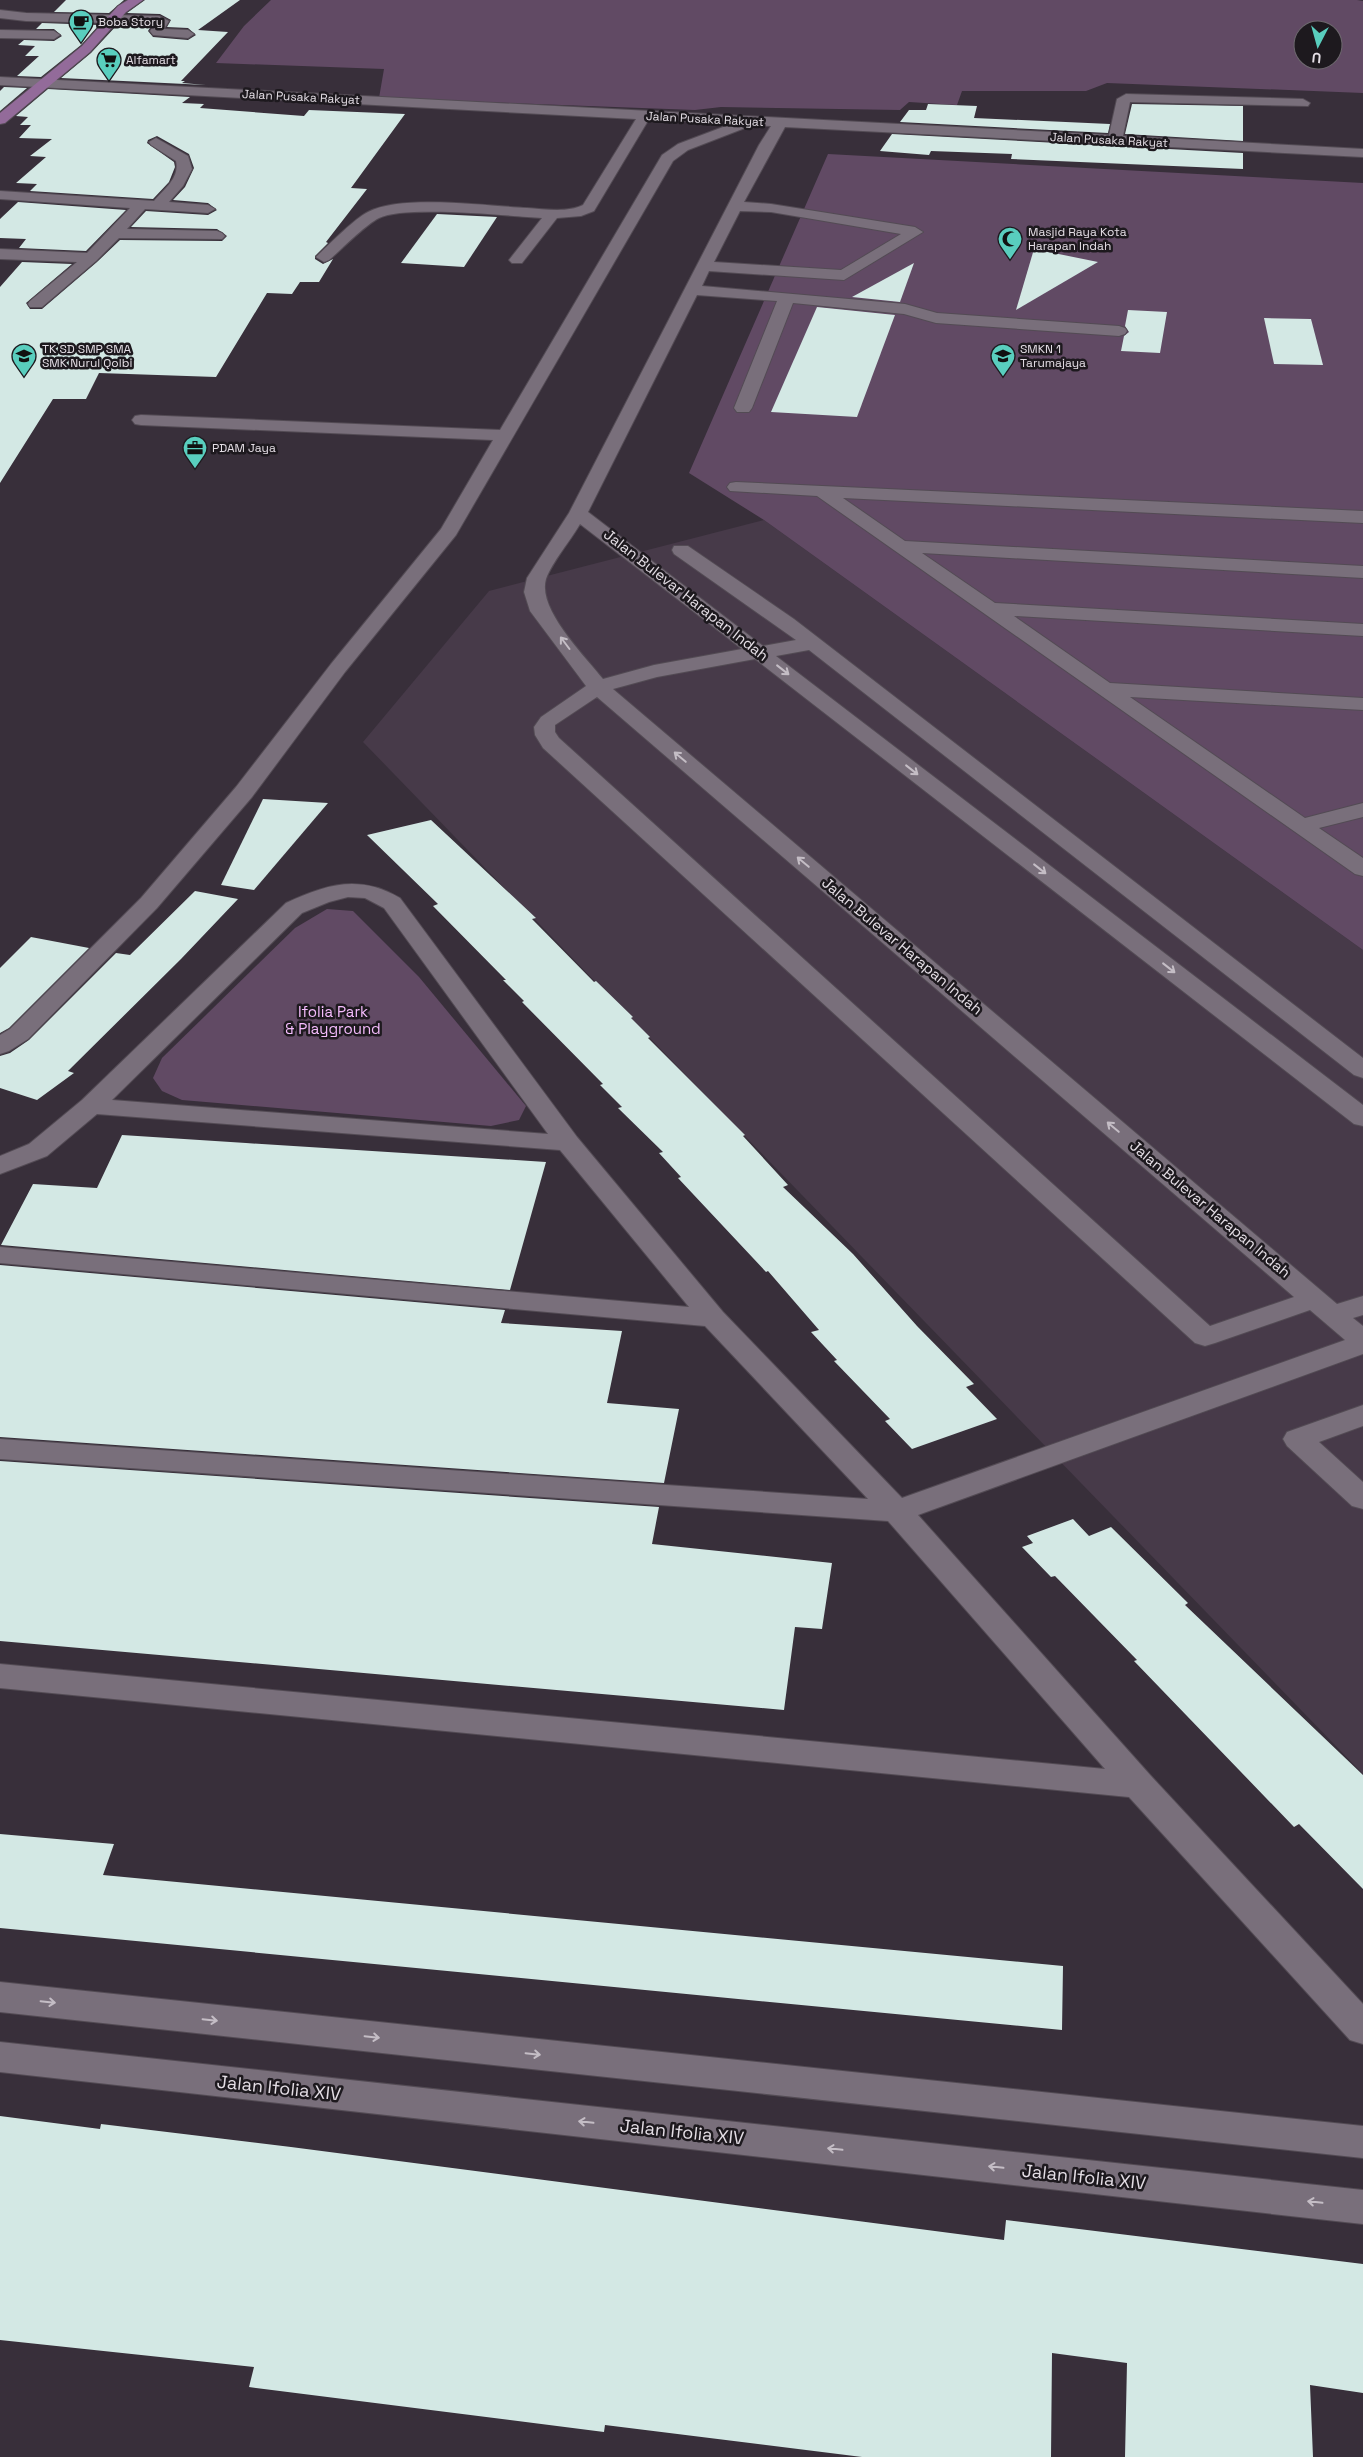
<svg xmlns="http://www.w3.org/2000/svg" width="1363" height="2457" viewBox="0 0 1363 2457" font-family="'Space Grotesk',sans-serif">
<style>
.built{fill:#473a49}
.green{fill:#614a64;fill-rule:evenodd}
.building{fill:#d3e8e4}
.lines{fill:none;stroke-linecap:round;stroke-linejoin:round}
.minor-casing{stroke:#534b54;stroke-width:2}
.major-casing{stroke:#534b54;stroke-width:2}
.minor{fill:#796f7b;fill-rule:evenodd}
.major{fill:#936b9a;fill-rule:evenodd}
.oneway{stroke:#c4bdc5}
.labels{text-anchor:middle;stroke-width:5;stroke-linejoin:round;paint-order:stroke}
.far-poi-label{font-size:12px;fill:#e4dee5;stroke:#1d191e;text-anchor:start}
.far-street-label{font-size:12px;fill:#e4dee5;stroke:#1d191e}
.street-label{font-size:15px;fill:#e4dee5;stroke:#1d191e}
.park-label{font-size:15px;fill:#f5bcfd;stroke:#1d191e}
.near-street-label{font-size:18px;fill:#e4dee5;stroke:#1d191e}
</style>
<rect width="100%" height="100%" fill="#382f3a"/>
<!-- built -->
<polygon class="built" points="764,520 1363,950 1363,1774 363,742 489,591"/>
<!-- green -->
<g class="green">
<path d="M271,0H1357L1363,1V93L1107,83L1086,91H962L957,105L909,102L900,110L721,107L695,110L379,98L384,69L216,63L244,26ZM1303,30H1333V60H1303Z"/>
<polygon points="828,154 1363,183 1363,950 764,520 689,473"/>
<polygon points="327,909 353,911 419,977 526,1106 519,1120 491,1126 182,1100 162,1091 153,1078 162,1058 295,928"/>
</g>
<!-- building -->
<g class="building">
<polygon points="66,0 124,0 109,13 54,12"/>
<polygon points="145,0 240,0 198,30 228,32 181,81 185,81 182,83 206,85 61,78 91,53 117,25 151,26 148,31 153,37 188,40 196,35 188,28 167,27 171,20 160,14 127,13"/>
<polygon points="42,23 99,25 81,45 41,77 17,76 39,56 25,56 35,46 18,45 24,40 54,41 62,36 54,29 36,29"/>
<polygon points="4,87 27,88 0,111 0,91"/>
<polygon points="48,89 190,97 182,103 204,104 200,108 304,116 309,110 405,114 351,188 367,189 326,242 328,243 315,256 315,259 323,264 333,259 319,282 300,282 292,294 267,293 216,377 99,373 86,399 53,399 0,483 0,287 22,262 72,264 26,303 30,309 42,309 97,262 120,240 222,241 227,236 217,229 131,227 146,211 208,215 217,210 208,203 173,200 185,187 194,168 189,154 157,136 148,140 147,143 174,162 175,167 169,182 153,199 30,191 37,184 16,183 46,157 30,156 52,139 19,138 31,125 20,125 28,117 16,116"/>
<polygon points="928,104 977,106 974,118 1110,124 1108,133 900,122 909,110 926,110"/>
<polygon points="1132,104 1243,106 1243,141 1125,134"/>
<polygon points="892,134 1243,153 1243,169 1011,159 1012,154 931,151 929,155 880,151"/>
<polygon points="18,202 126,210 86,251 19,248 26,239 0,238 0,219"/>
<polygon points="437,214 497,217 464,267 401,263"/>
<polygon points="1034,249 1098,262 1016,310"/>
<polygon points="914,263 900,302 852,297"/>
<polygon points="817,307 895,315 857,417 771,412"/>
<polygon points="1128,310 1167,312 1160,353 1121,351 1124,336 1129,332 1125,326"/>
<polygon points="1264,318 1311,319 1323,365 1274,364"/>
<polygon points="263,799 328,803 254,890 221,885"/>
<polygon points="431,820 536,918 532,919 594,982 596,981 633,1017 631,1018 650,1037 648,1038 745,1135 743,1136 788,1185 783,1187 853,1254 917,1326 974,1384 966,1387 997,1419 912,1449 885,1421 890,1419 834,1361 837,1360 811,1332 819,1330 768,1271 766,1272 678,1178 681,1177 659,1153 663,1152 618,1108 622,1107 600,1085 603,1084 522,1002 524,1001 503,980 506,980 433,906 438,904 367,835"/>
<polygon points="195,891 238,899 181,959 68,1071 74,1073 37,1100 0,1088 0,1056 10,1053 29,1040 116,953 130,955"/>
<polygon points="31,937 89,948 9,1028 0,1033 0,968"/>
<polygon points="122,1135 246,1143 546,1162 510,1290 1,1245 33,1184 97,1188"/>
<polygon points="0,1265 505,1310 501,1323 622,1331 607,1403 679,1409 664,1483 0,1437"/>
<polygon points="0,1461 659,1507 652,1544 832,1563 822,1629 795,1627 784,1710 0,1641"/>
<polygon points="1073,1519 1089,1536 1111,1527 1188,1603 1185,1605 1363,1775 1363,1889 1299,1824 1294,1827 1134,1661 1137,1660 1055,1576 1051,1577 1022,1547 1033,1543 1027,1536"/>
<polygon points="0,1834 114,1844 103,1875 1063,1966 1062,2030 0,1928"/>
<polygon points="0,2116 100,2129 101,2124 291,2147 1004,2240 1006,2220 1363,2264 1363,2393 1310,2385 1313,2457 1125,2457 1127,2363 1052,2353 1051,2457 862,2457 605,2425 604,2432 249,2387 254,2367 0,2340"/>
</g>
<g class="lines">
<defs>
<g id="minor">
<polygon points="0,10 26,13 159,16 169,21 164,29 188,30 194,34 188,38 153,35 150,31 155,24 26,21 0,18"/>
<polygon points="0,30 54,31 60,35 54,39 0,38"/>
<path d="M0,77L1109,135L1117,99L1126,94L1303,99L1310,103L1308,106L1130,102L1123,136L1363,149V157L785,127L744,202L771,204L915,227L923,232L844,280L709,271L702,286L905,304L937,313L1119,326L1125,328L1127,331L1125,334L1119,336L936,323L904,314L793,303L752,408L749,412H737L734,408L777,301L697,295L588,512L763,646L796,640L674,554L672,550L674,546H688L794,619L1363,1058V1078L1354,1075L809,650L776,656L1363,1105V1126L1354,1124L755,659L657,677L613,689L1337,1304L1363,1296V1315L1353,1318L1363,1326V1354L918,1515L1151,1776L1363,2004V2044L1350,2040L1129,1797L0,1688V1664L1105,1769L888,1521L0,1459V1439L868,1499L705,1326L0,1263V1247L689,1307L560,1150L97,1114L47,1156L0,1174V1156L29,1144L82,1100L286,903C326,884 360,874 400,898L577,1137L723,1312L902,1498L1345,1340L1310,1310L1215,1343L1205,1346L1195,1343L543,748L535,735L534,727L541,717L586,686L530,611L524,592L527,578L569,513L759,145L771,126L747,125L745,128L688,150L673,161L456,535L345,672L252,797L157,908L28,1039L9,1051L0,1054V1035L10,1029L141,898L236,787L331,664L441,529L493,440L141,425L135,424L132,420L135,416L141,415L500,430L662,155L678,144L731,124L649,119L594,211L581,216L557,218L522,263H512L509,260L542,218C509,216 405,205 379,218C365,225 342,249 329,260L324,262L316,257L319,254C332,242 354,219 368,212C401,194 488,206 527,208C544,209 568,213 583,205L636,119L0,85ZM740,211L771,212L901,234L841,270L714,262ZM580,524L742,649L654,665L603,679C585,656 537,609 546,579C552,562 571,540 580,524ZM597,697L1294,1297L1210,1326L559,738L555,732V725ZM348,897L365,898L384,908L548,1134L112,1100L302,913L329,902Z"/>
<path d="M156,138L188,156L192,169L183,186L169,202L208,205L215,209L208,213L145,209L127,229L217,231L222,233L225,236L222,239L119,238L96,261L42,307H30L28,304L30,301L77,262L0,259V249L87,253L130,208L0,199V191L154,201C164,189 180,178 176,161L151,145L149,142Z"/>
<polygon points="736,482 1363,511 1363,523 843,498 905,541 1363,566 1363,578 922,553 995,603 1363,624 1363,636 1014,616 1110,683 1363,698 1363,710 1130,697 1305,818 1363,803 1363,817 1319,828 1363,858 1363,876 1355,874 817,496 730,491 727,487 730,483"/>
<polygon points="1363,1405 1363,1426 1319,1442 1363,1482 1363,1509 1352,1506 1287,1446 1283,1439 1287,1432"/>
<polygon points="0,1982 1363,2126 1363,2158 0,2012"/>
<polygon points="0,2042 1363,2190 1363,2224 0,2072"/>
</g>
<polygon id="major" points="128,0 143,0 126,12 90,52 5,123 0,124 0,113 82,46 118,6"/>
</defs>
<!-- minor casing -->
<use href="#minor" class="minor-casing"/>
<!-- major casing -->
<use href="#major" class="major-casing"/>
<!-- minor -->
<use href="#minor" class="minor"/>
<!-- major -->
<use href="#major" class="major"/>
</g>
<!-- one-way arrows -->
<defs><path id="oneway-shaft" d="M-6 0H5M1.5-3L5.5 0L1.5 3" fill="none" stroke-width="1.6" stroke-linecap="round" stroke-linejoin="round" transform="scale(1.25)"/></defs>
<g class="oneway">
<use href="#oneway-shaft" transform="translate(565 643) rotate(-127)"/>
<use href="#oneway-shaft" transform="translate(783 670) rotate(38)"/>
<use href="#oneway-shaft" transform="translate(680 757) rotate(-140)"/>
<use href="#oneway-shaft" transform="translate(912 770) rotate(38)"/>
<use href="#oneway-shaft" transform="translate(803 862) rotate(-140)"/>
<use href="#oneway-shaft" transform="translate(1040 869) rotate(38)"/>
<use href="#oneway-shaft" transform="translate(1169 968) rotate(38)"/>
<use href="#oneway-shaft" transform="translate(1113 1127) rotate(-140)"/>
<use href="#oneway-shaft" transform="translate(48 2002) rotate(6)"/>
<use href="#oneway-shaft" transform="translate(210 2020) rotate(6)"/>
<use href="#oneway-shaft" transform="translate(372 2037) rotate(6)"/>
<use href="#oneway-shaft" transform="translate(533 2054) rotate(6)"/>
<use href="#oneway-shaft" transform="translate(586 2122) rotate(-174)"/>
<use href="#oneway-shaft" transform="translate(835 2149) rotate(-174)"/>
<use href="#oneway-shaft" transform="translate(996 2167) rotate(-174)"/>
<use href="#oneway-shaft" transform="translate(1315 2202) rotate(-174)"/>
</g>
<!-- icons -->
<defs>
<symbol id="cafe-pin" viewBox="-11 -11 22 30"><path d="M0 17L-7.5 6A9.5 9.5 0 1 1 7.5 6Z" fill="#59cebe" stroke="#1d191e"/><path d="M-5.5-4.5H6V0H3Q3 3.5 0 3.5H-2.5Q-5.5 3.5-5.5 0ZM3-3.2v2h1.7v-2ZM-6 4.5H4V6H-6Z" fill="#111"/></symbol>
<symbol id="supermarket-pin" viewBox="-11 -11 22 30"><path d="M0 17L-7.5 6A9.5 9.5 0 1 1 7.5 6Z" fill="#59cebe" stroke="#1d191e"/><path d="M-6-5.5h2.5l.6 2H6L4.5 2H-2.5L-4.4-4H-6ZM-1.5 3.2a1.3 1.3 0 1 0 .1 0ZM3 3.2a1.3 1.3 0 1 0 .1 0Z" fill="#111"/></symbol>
<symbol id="mosque-pin" viewBox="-11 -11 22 30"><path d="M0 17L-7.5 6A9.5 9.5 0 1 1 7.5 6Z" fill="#59cebe" stroke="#1d191e"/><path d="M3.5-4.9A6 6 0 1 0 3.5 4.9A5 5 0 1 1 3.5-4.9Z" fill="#111"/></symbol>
<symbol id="school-pin" viewBox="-11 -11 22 30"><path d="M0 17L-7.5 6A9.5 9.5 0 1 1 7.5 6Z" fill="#59cebe" stroke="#1d191e"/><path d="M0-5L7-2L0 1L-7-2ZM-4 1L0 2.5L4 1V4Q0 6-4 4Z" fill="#111"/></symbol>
<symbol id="office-pin" viewBox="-11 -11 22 30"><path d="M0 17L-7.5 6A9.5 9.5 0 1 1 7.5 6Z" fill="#59cebe" stroke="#1d191e"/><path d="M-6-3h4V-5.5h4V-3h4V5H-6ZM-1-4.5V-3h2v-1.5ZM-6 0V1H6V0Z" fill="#111"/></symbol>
</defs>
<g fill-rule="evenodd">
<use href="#cafe-pin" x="67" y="8" width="28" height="38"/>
<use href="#supermarket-pin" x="95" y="46" width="28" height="38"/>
<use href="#mosque-pin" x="996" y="225" width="28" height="38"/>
<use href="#school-pin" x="10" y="342" width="28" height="38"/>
<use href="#school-pin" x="989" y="342" width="28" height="38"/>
<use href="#office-pin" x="181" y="434" width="28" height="38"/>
</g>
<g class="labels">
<!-- far-poi labels -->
<g class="far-poi-label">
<text x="98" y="26">Boba Story</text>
<text x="126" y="64">Alfamart</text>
<text x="1028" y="236">Masjid Raya Kota<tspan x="1028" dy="14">Harapan Indah</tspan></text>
<text x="42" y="353">TK SD SMP SMA<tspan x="42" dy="14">SMK Nurul Qolbi</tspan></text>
<text x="1020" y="353">SMKN 1<tspan x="1020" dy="14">Tarumajaya</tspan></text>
<text x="212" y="452">PDAM Jaya</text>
</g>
<!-- far-street labels -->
<g class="far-street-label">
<text transform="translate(301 97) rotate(3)" y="4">Jalan Pusaka Rakyat</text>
<text transform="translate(705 119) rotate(3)" y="4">Jalan Pusaka Rakyat</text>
<text transform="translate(1109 140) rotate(3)" y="4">Jalan Pusaka Rakyat</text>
</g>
<!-- street labels -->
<g class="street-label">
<text transform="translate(686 595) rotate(38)" y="5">Jalan Bulevar Harapan Indah</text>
<text transform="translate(902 946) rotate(40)" y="5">Jalan Bulevar Harapan Indah</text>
<text transform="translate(1210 1209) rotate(40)" y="5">Jalan Bulevar Harapan Indah</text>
</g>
<!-- park labels -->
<g class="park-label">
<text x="333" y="1017">Ifolia Park<tspan x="333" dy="17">&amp; Playground</tspan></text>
</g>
<!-- near-street labels -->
<g class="near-street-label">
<text transform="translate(279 2088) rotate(6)" y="6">Jalan Ifolia XIV</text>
<text transform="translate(682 2132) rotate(6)" y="6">Jalan Ifolia XIV</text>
<text transform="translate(1084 2177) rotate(6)" y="6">Jalan Ifolia XIV</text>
</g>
</g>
<!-- north arrow -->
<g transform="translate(1318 45) rotate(186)"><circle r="24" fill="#1d191e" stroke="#6d686e"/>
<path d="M0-4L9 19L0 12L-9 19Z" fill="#59cebe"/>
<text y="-8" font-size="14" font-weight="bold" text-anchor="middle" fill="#e4dee5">U</text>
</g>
</svg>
